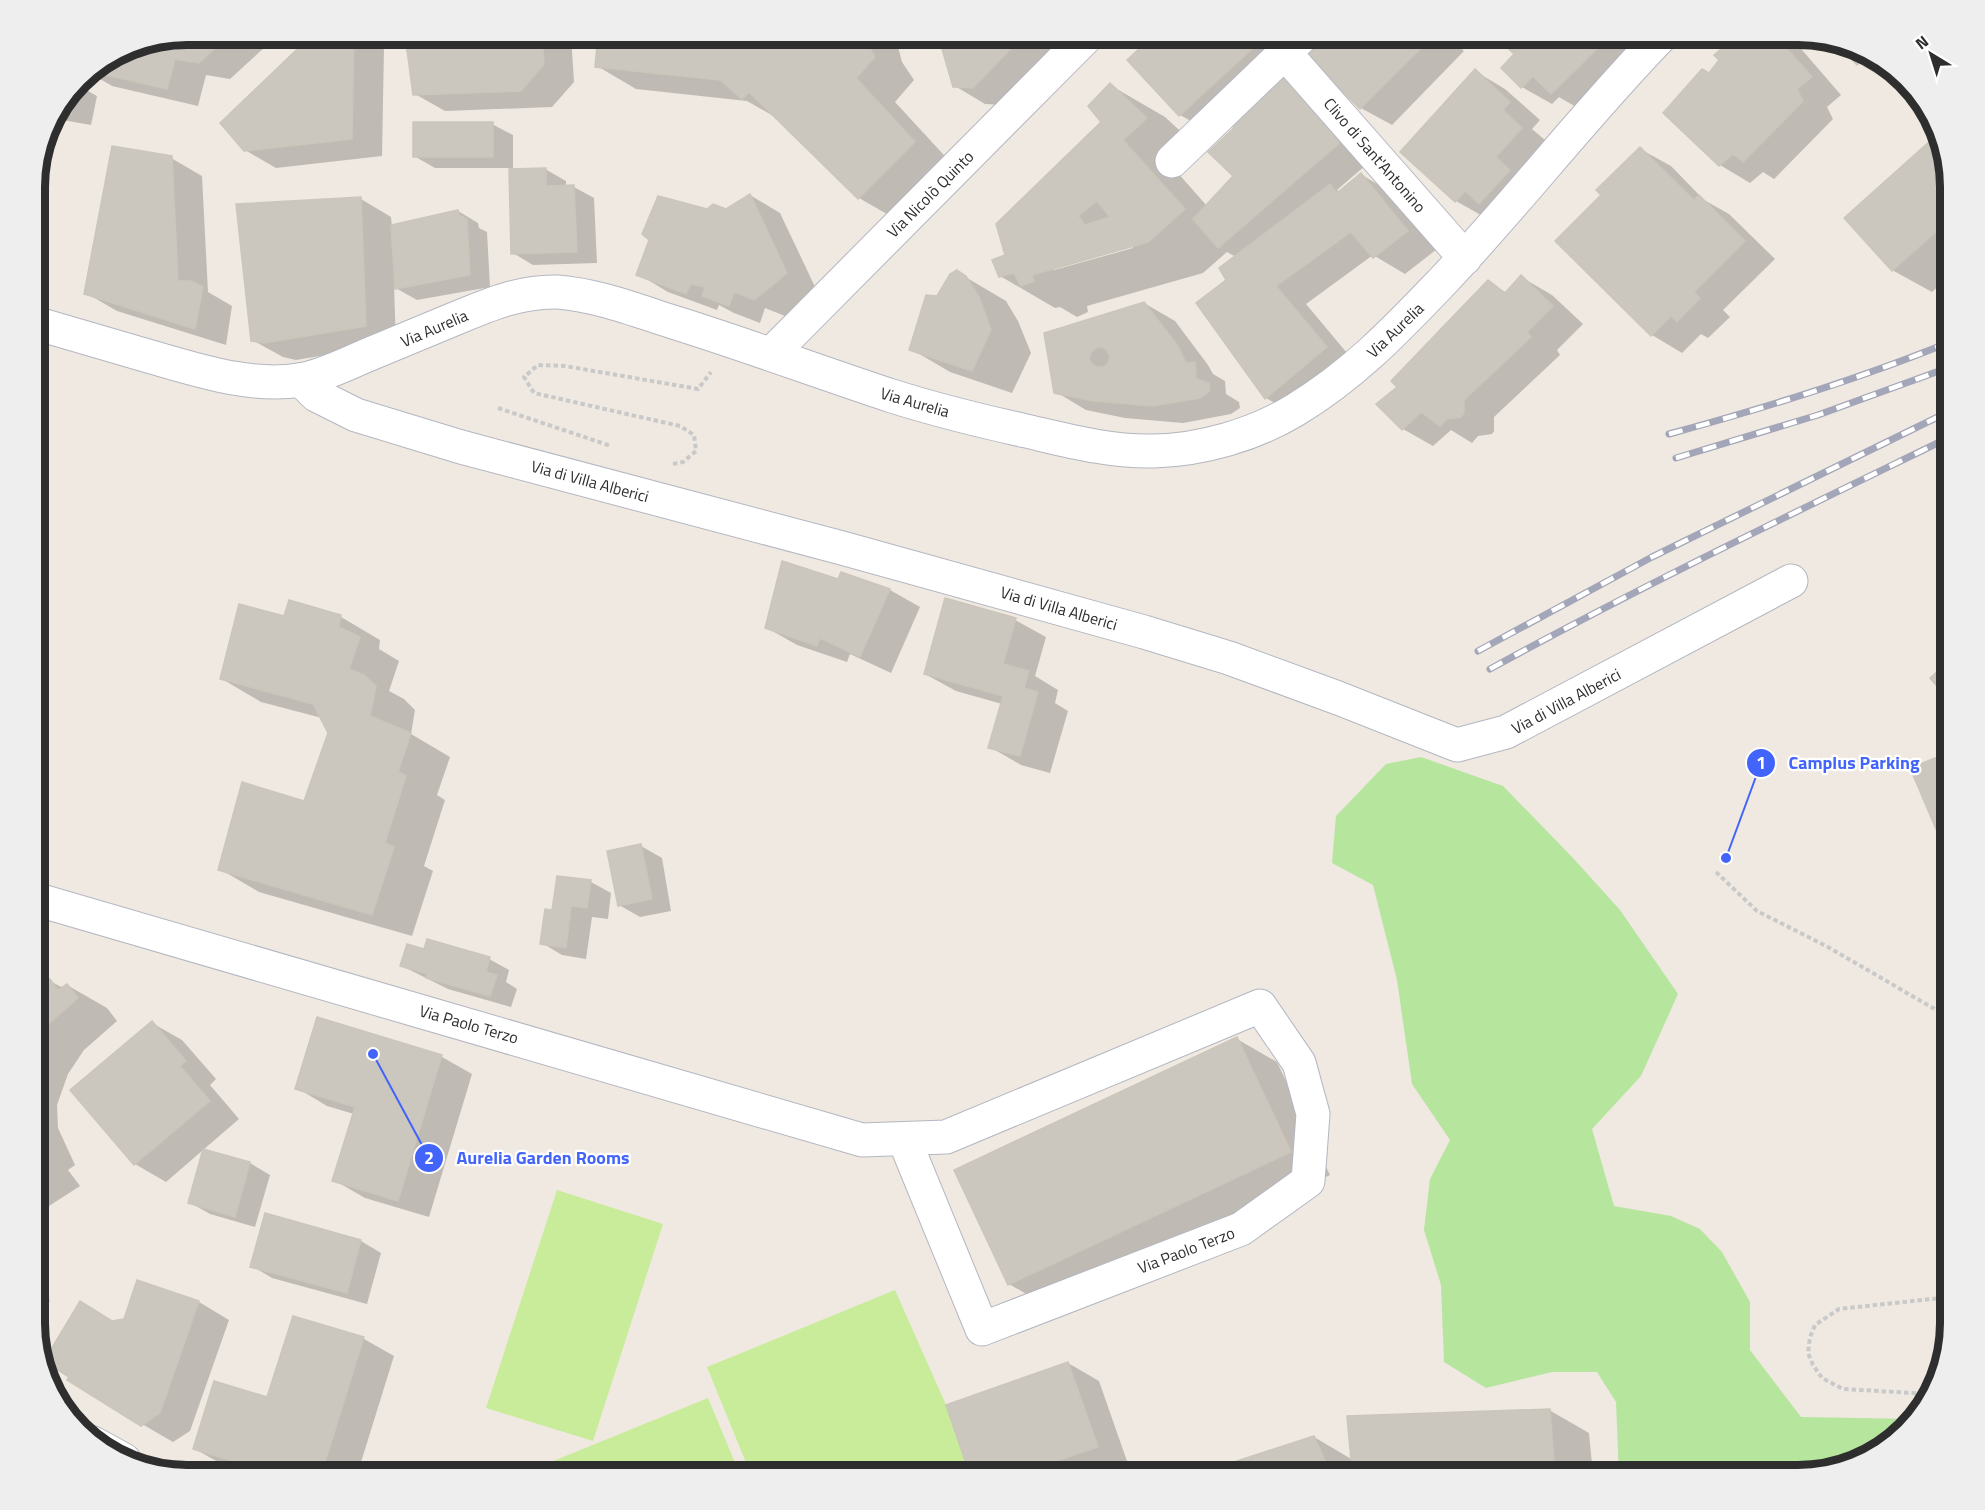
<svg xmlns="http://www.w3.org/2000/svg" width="1985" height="1510" viewBox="0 0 1985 1510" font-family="'Titillium Web',sans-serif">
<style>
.green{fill:#b6e59e}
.pitch{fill:#c9ec9a}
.shadow{fill:#0003;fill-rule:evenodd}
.building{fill:#cbc7bf;stroke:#cbc5ba;stroke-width:1.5;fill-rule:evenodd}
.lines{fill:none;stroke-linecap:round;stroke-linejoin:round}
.minor-casing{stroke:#b4b7c1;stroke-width:35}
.path{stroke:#c9c9c9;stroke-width:4;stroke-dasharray:4.5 3;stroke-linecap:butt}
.minor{stroke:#fff;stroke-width:33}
.rail-casing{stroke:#a3a6b8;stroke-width:7}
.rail{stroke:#fff;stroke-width:4.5;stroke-dasharray:14;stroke-linecap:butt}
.labels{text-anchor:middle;stroke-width:4.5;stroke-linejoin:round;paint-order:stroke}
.street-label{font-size:16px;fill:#2e2e2e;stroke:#fff}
.rim{fill:none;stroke:#2e2e2e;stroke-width:8}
.leader{fill:none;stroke:#4264fb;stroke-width:2}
.callout-dot{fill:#4264fb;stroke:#fff;stroke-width:2}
.mark-label{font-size:18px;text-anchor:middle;font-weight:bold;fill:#fff}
.callout-label{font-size:18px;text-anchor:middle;font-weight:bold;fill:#4264fb;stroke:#fff;stroke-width:4.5;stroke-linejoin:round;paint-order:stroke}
</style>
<rect width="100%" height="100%" fill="#efe9e1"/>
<!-- green -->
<polygon class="green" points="1421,757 1503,786 1573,858 1620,910 1678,994 1641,1076 1592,1129 1614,1206 1671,1216 1700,1229 1722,1252 1750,1302 1750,1350 1801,1417 1915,1419 1865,1460 1798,1475 1711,1475 1693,1466 1687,1475 1619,1475 1616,1402 1597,1372 1552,1372 1486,1388 1444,1362 1441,1285 1424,1230 1430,1179 1450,1140 1412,1084 1397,980 1373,885 1332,863 1336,816 1386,764"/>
<!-- pitch -->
<g class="pitch">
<polygon points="557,1190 663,1224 593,1441 486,1408"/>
<polygon points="895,1290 946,1405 970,1475 751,1475 707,1367"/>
<polygon points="708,1398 740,1475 519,1475"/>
</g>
<!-- shadow -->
<g class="shadow">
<polygon points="187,34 278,35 230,79 206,75 198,106 112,86 88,72 129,46"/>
<polygon points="315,35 371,35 384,47 382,156 276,168 245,150 222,123"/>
<polygon points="407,35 571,35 574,82 552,107 445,111 415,94"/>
<polygon points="600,35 895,35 902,62 914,80 895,102 954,166 899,221 859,198 777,118 747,101 636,89 597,66"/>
<polygon points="940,35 1070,35 1004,105 985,104 955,86"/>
<polygon points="1156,35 1253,35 1282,66 1211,132 1180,115 1130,60"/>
<polygon points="1330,35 1447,35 1464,51 1392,125 1361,108 1309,56"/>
<polygon points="1496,35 1612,35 1636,58 1583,111 1559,97 1552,104 1522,87 1516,54"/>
<polygon points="1741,35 1790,36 1841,95 1827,107 1833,119 1774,179 1763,172 1750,183 1720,165 1709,74 1721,60 1716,55"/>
<polygon points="1837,41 1847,43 1891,66 1903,81 1897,86 1858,63"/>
<polygon points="1475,71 1505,89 1540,120 1532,129 1552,146 1486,218 1456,201"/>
<path d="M1285,78L1373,159L1337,190L1340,192L1362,175L1392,193L1437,249L1405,274L1373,255L1306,304L1357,365L1296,415L1266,398L1227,281L1236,257L1227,252L1203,273L1087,306L1088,312L1077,317L1060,307L1055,308L1000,276L1007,256L1103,122L1110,85L1165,117L1201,150L1177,172L1207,206L1235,176ZM1132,245L1133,248L1054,270V267Z"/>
<polygon points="77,85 97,96 91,125 51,118"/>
<polygon points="492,124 513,135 513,170 545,169 566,181 566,187 574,187 594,198 597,263 533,265 513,253 510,168 435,168 414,156"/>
<polygon points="1939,135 1950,187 1950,276 1932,292 1892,270 1846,218"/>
<polygon points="1640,149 1671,166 1704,200 1729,214 1775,259 1723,310 1730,317 1708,338 1701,334 1682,353 1652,335"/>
<polygon points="171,158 202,176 208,292 232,306 226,345 117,311 86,293"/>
<polygon points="750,195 780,213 817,291 785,316 765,308 760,323 734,313 719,305 717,310 668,292 638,274 708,211 727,211"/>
<polygon points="361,199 391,217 392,227 458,211 478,223 479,228 487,232 490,287 417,300 394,287 396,343 296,360 283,357 252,340"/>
<polygon points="957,272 1006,301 1018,321 1031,353 1012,393 950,372 911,349 938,298"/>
<polygon points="1521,277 1552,295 1583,324 1557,350 1560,355 1494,417 1494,431 1492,434 1478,436 1472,443 1451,430 1433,446 1403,429 1399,388 1488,282 1507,293"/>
<polygon points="1144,303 1175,321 1208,365 1213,374 1225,381 1226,394 1239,402 1240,408 1231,414 1183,423 1125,418 1086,410 1056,392 1046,334"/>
<polygon points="842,574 890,590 920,607 891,673 850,654 847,662 797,645 767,628 839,581"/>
<polygon points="341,617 380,640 379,649 399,661 389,691 404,699 415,710 411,734 450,757 437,795 445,800 424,866 433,871 412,936 259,892 220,869 305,803 329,733 322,718 261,702 222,679 285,618"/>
<polygon points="1015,620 1046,637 1035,676 1058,690 1055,703 1068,711 1050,773 1021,765 990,747 1002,704 956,691 925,674"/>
<polygon points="1950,662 1950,699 1932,678"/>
<polygon points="1950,754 1950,858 1912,768"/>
<polygon points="641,846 662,858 671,911 640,917 619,905"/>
<polygon points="558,878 591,882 611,893 608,919 592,917 586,959 562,955 542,943 553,912"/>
<polygon points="425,951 489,959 509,970 506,982 517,989 511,1007 448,989 402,966"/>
<polygon points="35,976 47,983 50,981 63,988 67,985 107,1008 117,1021 84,1050 68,1074 57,1105 58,1128 75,1165 68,1170 80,1186 35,1215"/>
<polygon points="318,1019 442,1057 472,1074 429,1217 365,1198 334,1180 354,1114 327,1106 297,1088"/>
<polygon points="152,1023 182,1040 216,1079 210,1085 239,1119 166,1182 135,1164 72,1090"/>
<polygon points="1237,1039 1277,1062 1330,1175 1049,1307 1009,1284"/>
<polygon points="250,1163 270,1175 255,1227 210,1214 189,1202"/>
<polygon points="361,1241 381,1253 367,1304 272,1278 252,1266"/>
<polygon points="138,1282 199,1302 229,1320 190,1431 173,1442 142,1424 71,1376 113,1322 125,1321"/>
<polygon points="35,1291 50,1300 35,1334"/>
<polygon points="294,1318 364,1339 394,1356 357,1475 255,1475 225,1466 195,1449 268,1399"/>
<polygon points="1068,1363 1099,1381 1128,1464 1095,1475 972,1475 947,1406"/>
<polygon points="1549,1410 1589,1433 1593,1475 1199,1475 1314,1437 1353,1460"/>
</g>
<!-- building -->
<g class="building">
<polygon points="187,34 229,35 199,63 175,59 167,89 89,71 129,46"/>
<polygon points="312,35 354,35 352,139 244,151 220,123"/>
<polygon points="405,35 542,35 544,64 521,91 413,95"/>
<polygon points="598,35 862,35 875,57 856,78 915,142 858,199 749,92 742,99 720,80 595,67"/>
<polygon points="938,35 1024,35 973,88 953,87"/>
<polygon points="1154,35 1240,35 1253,48 1179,116 1127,60"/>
<polygon points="1328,35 1434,35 1360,109 1307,56"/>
<polygon points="1494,35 1601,35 1606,40 1551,94 1533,76 1521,88 1501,68 1514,54"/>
<polygon points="1738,35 1775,35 1812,77 1797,89 1803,101 1743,162 1733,154 1719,166 1663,113 1702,69 1709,73 1719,60 1714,55"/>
<polygon points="1835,41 1847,43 1869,54 1857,65"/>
<polygon points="1475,69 1510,102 1503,110 1522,128 1496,157 1510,170 1479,204 1465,191 1455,202 1400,152"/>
<polygon points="1284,76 1343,140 1218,248 1193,219 1233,176 1208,152 1234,128 1230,122"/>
<path d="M1110,83L1147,118L1123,140L1185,209L1148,242L1032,275L1034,281L1021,286L1014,273L999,277L992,260L1005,255L996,224L1101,122L1088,106ZM1097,201L1110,217L1085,225L1078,216Z"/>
<polygon points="76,86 71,114 56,112"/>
<rect x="413" y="122" width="80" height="35"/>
<polygon points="1938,134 1950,187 1950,222 1949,220 1892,271 1844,218"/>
<polygon points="112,146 172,156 178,281 191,281 203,287 195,329 84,294"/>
<polygon points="1640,147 1694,200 1699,195 1745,241 1694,292 1700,298 1677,322 1671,316 1651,336 1555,241 1601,195 1596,190"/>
<polygon points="546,168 546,186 574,185 577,252 511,254 509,169"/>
<polygon points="1361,173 1408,231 1373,258 1351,232 1276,286 1327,347 1265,399 1196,303 1226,280 1219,268 1330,184 1337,193"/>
<polygon points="750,194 787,273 754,300 734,292 729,306 702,296 705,287 691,284 686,294 636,275 649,240 642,234 658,196 707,209 713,204 726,209"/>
<polygon points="361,197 366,326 264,343 251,341 236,204"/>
<polygon points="458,210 459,215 467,219 470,275 395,289 391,225"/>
<polygon points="957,270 966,276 979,297 991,330 972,371 909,350 926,295 937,296 950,274"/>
<polygon points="1521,275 1553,306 1527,332 1531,337 1464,400 1464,413 1461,417 1447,419 1440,426 1421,412 1402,430 1376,404 1397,387 1391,381 1488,280 1505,293"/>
<path d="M1144,302L1178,346L1186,363L1195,362L1196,379L1209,383L1210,391L1200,398L1152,406L1093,401L1054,393L1044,333ZM1102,347L1107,351L1110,357L1108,363L1104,367H1097L1092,364L1089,358L1091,352L1096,348Z"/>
<polygon points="782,561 838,579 841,572 890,589 860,657 820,638 817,646 765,628"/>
<polygon points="945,598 1016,618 1003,664 1029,671 1024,688 1038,692 1020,756 988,748 1003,696 924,674"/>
<polygon points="289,600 341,615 339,627 360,637 349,669 364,675 376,686 370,716 411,733 398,772 406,776 385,843 394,847 372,915 218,870 242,782 304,801 328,733 313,704 220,679 239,604 284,616"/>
<polygon points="1950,660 1950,701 1930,678"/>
<polygon points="1950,752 1950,862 1910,768"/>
<polygon points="641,844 652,899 618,906 607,851"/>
<polygon points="557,876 591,880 587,908 571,906 566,948 540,944 545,909 552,910"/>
<polygon points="427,939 490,957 486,972 497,975 490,996 426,978 427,974 400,966 407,944 424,949"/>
<polygon points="35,978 41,986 50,979 58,990 67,984 78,998 44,1028 35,1042"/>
<polygon points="317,1017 442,1055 398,1201 332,1181 355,1107 295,1089"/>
<polygon points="152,1021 186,1061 180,1066 210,1101 134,1165 70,1090"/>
<polygon points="1237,1037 1291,1152 1008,1285 954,1170"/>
<polygon points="203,1149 250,1162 235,1217 188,1203"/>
<polygon points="265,1213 361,1240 347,1293 250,1267"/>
<polygon points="137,1280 199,1301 160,1413 141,1426 67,1380 69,1377 44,1361 80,1301 112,1321 124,1319"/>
<polygon points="293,1316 364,1337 321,1475 278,1475 193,1449 214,1381 267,1397"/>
<polygon points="1068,1362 1098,1447 1015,1475 970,1475 946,1405"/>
<polygon points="1550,1409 1555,1475 1194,1475 1314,1436 1331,1474 1352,1472 1347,1416"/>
</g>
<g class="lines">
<defs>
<g id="minor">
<polyline points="1284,52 1465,258"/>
<polyline points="1172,161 1303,35"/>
<path d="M35,323C70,333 106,344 141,354C191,368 252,390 305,379C326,374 345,365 365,356C397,343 428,330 459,317C490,304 522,291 557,292C597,295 635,310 673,322C747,345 819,372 892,396C936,410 981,421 1026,431C1069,441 1110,452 1154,451C1201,450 1254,435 1295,410C1352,376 1395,331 1441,283C1517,203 1585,114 1662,35"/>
<polyline points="771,354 1088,35"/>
<polyline points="301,380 316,395 356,415 461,447 842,548 1144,632 1229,658 1338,698 1457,745 1506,732 1791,581"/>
<polyline points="35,899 862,1140 946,1137 1260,1006 1299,1063 1313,1114 1308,1181 1241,1229 982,1329 904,1139"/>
<polyline points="93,1443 124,1460"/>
</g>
</defs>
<!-- minor casing -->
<use href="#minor" class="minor-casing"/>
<!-- path -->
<g class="path">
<polyline points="498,408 611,446"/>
<polyline points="673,464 683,462 696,451 694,435 680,426 534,393 524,377 538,365 565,366 698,389 711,372"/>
<polyline points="1716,872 1757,911 1828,947 1950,1018"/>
<polyline points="1931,1394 1843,1389 1822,1378 1813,1365 1808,1353 1810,1337 1815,1325 1839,1309 1950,1297"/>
</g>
<!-- minor -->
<use href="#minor" class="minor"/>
<defs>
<g id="rail">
<path d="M1669,434C1765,408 1859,379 1950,342"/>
<polyline points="1676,458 1818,415 1950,367"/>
<polyline points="1478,651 1652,557 1950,411"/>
<path d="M1490,669C1641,586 1796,512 1950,437"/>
</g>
</defs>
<!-- rail casing -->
<use href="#rail" class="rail-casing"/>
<!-- rail -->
<use href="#rail" class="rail"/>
</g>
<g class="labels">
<!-- street labels -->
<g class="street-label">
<text transform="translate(1375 155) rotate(49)" y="6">Clivo di Sant'Antonino</text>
<text transform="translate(930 194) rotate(-45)" y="6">Via Nicolò Quinto</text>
<text transform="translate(434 328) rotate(-23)" y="6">Via Aurelia</text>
<text transform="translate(1395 330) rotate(-44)" y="6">Via Aurelia</text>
<text transform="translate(915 402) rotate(16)" y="6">Via Aurelia</text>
<text transform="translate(590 481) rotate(15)" y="6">Via di Villa Alberici</text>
<text transform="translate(1059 608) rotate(16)" y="6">Via di Villa Alberici</text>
<text transform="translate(1566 701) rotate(-28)" y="6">Via di Villa Alberici</text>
<text transform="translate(469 1024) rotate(16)" y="6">Via Paolo Terzo</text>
<text transform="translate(1186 1250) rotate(-21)" y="6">Via Paolo Terzo</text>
</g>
</g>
<!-- crop -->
<path d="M0 0H1985V1510H0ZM187 45H1798A142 142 0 0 1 1940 187V1323A142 142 0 0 1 1798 1465H187A142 142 0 0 1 45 1323V187A142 142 0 0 1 187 45Z" fill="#eee" fill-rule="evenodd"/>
<path class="rim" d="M187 45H1798A142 142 0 0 1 1940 187V1323A142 142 0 0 1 1798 1465H187A142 142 0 0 1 45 1323V187A142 142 0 0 1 187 45Z"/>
<!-- callouts -->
<path class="leader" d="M1726 858L1761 763M373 1054L429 1158"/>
<g class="callout-dot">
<circle cx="1726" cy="858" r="6"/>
<circle cx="373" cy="1054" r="6"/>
<circle cx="1761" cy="763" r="15"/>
<circle cx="429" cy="1158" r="15"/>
</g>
<g class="mark-label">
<text x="1761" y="769">1</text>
<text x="429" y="1164">2</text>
</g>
<g class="callout-label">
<text x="1854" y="769">Camplus Parking</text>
<text x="543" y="1164">Aurelia Garden Rooms</text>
</g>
<!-- north arrow -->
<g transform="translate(1931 54) rotate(322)" stroke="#ffffff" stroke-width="4.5" paint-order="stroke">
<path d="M0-4.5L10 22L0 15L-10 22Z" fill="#2e2e2e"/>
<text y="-9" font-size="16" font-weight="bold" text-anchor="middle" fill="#2e2e2e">N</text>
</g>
</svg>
